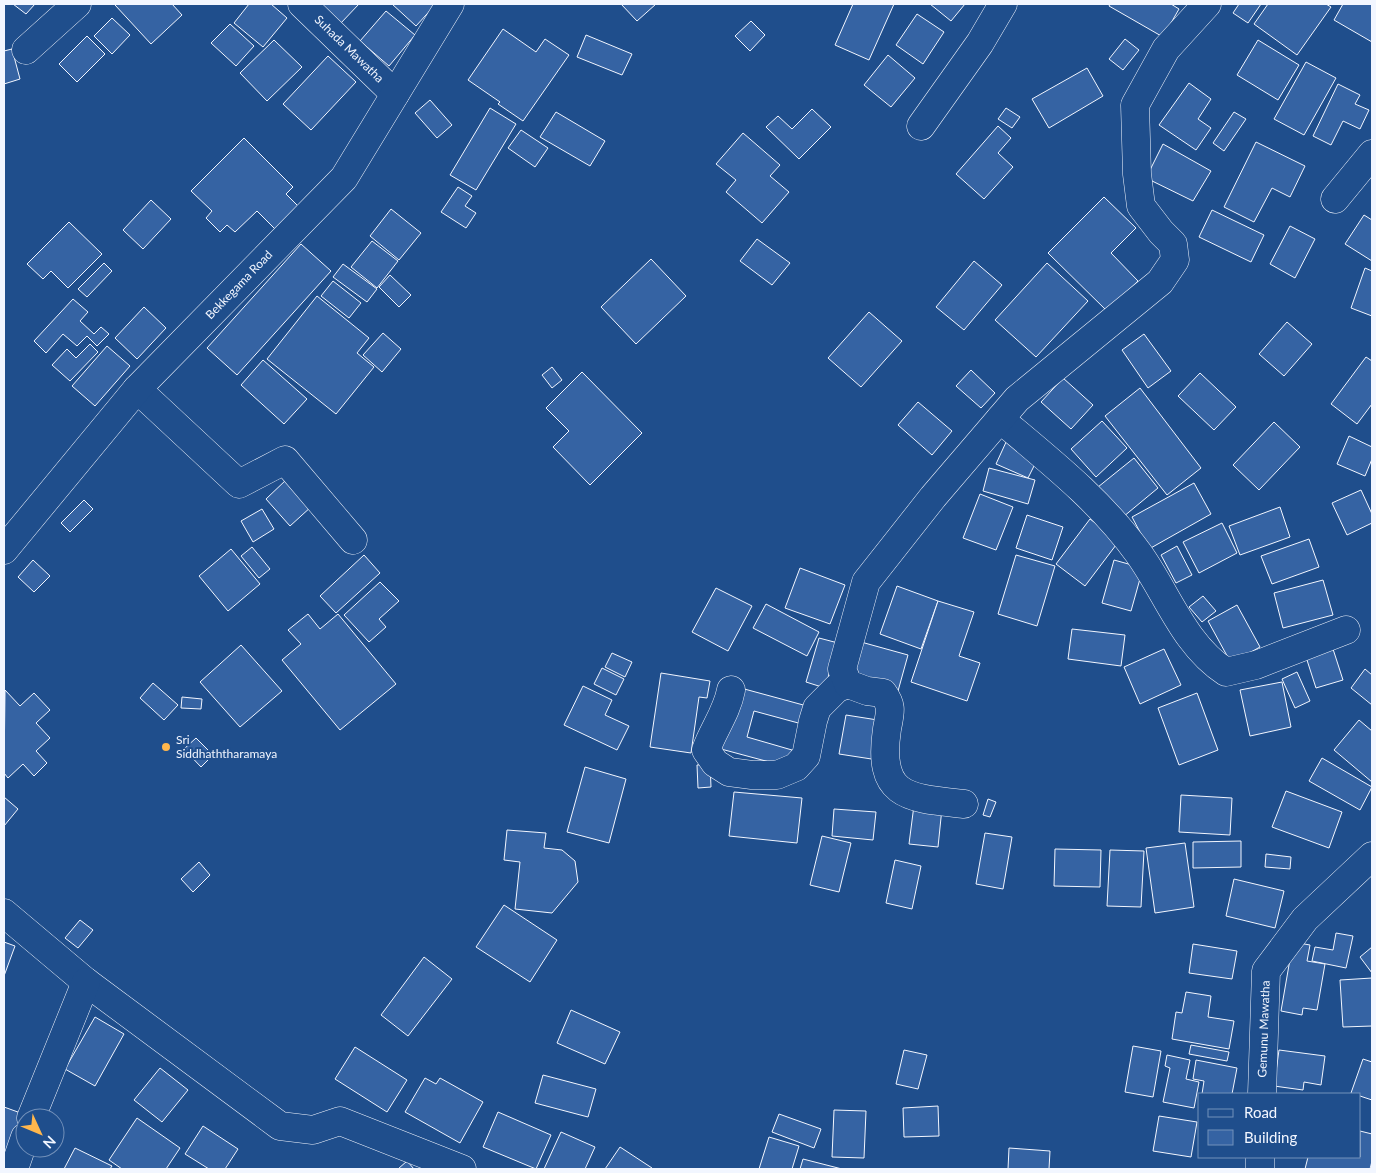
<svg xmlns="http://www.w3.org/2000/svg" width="1376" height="1173" viewBox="0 0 1376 1173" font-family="Lato,sans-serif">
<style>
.building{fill:#3563a3;stroke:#f2f6ff}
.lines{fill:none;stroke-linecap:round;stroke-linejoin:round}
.minor-casing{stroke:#f2f6ff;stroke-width:29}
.minor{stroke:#1f4e8c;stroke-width:28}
.poi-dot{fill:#ffb74d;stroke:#1f4e8c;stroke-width:2}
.labels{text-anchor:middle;stroke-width:4;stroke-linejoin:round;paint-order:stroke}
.street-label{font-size:12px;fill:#f2f6ff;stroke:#1f4e8c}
.poi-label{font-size:12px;fill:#f2f6ff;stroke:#1f4e8c;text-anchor:start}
</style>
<rect width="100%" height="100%" fill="#1f4e8c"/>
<!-- building -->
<g class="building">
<polygon points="13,4 35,4 26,14"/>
<polygon points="117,4 172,4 182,15 151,44 115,5"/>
<polygon points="249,4 271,4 287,18 263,47 234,23"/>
<polygon points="319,4 359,4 340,24"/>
<polygon points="392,4 436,4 416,26"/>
<polygon points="621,4 656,4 637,21"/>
<polygon points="853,4 894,4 869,60 835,45"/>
<polygon points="930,4 965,4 951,21"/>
<polygon points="1110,4 1171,4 1179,9 1163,37 1109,6"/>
<polygon points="1239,4 1261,4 1248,23 1233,13"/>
<polygon points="1268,4 1326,4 1331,7 1297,55 1254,24"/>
<polygon points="1343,4 1372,4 1372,42 1334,20"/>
<polygon points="386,11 415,35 389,66 360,41"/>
<polygon points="917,14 944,32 923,64 896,45"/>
<polygon points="112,18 130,35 112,54 94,36"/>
<polygon points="751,21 765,35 750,51 735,36"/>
<polygon points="230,24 254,46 236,66 211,43"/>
<polygon points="503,29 536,52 545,39 569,55 523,121 498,104 500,102 468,80"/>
<polygon points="586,35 632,54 622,75 577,57"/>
<polygon points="87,36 105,54 77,82 59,64"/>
<polygon points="1125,39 1139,50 1123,70 1109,59"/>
<polygon points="274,40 302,67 267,101 240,73"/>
<polygon points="1258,40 1299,65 1278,100 1237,75"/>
<polygon points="12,49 20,79 4,84 4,51"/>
<polygon points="888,55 915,78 891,107 864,85"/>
<polygon points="328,56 356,82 311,130 283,104"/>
<polygon points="1306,62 1336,78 1304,135 1274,119"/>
<polygon points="1087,68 1103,96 1049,128 1032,99"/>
<polygon points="1189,83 1211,99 1198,119 1211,128 1196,150 1159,125"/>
<polygon points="1338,84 1360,95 1355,104 1369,110 1360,129 1343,121 1331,145 1313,136"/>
<polygon points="430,100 452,125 437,138 415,113"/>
<polygon points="490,108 516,124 476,190 450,175"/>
<polygon points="1006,108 1020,117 1012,128 998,119"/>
<polygon points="812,109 831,127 799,159 766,127 778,116 792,129"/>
<polygon points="556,112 605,141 590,166 540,137"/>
<polygon points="1234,112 1246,119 1224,151 1213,143"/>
<polygon points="998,126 1011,138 998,153 1013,167 984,199 956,174"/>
<polygon points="521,130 548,148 535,167 508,148"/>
<polygon points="743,133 780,165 770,176 789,192 762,223 726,192 736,180 716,164"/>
<polygon points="244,138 293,187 286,194 302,210 279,233 257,211 235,232 227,225 220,232 206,218 212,211 191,191"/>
<polygon points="1256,142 1305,166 1290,197 1272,188 1254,222 1224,207"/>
<polygon points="1163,144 1211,171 1193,201 1146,178"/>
<polygon points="458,187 472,196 465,206 476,213 466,228 441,212"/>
<polygon points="1104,197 1136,228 1111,253 1138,281 1107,311 1048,253"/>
<polygon points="151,200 171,219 143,249 123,230"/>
<polygon points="391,209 421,233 399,260 370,236"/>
<polygon points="1212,210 1264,235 1251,262 1199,237"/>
<polygon points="1364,215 1372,220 1372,261 1345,244"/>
<polygon points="69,222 102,254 68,288 51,271 43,279 27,264"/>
<polygon points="1290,226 1315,239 1295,278 1270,264"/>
<polygon points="757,239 790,263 772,285 740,261"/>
<polygon points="372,241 398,261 377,288 351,267"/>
<polygon points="301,244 331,271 237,375 207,348"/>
<polygon points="651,259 686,296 636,344 601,307"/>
<polygon points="974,261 1002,285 964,330 936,307"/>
<polygon points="104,263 112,271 87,297 78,289"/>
<polygon points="1047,263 1088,301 1036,357 995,320"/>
<polygon points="343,264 377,289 367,302 333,277"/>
<polygon points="1365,268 1372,271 1372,316 1351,308"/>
<polygon points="390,275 411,295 399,307 379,287"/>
<polygon points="333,281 361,303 349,318 321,296"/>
<polygon points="317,296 369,338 357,353 374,367 336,414 267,359"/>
<polygon points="73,299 88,312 80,321 94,334 101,327 109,334 97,346 87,336 77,346 63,334 46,353 34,341"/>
<polygon points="144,307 166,328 137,359 115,338"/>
<polygon points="869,312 902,341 861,387 828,358"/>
<polygon points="1287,322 1312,344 1284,376 1259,354"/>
<polygon points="383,333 401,349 382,372 363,355"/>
<polygon points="1144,334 1171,371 1148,388 1122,350"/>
<polygon points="90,344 98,352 70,381 52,365 67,349 76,358"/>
<polygon points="107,346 130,366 95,406 72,386"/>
<polygon points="1366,357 1372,361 1372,404 1357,424 1331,404"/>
<polygon points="263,360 307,399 284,424 241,385"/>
<polygon points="552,367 562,380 552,388 542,375"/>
<polygon points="971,370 995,393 981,408 956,386"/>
<polygon points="582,372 642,433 590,485 553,447 569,431 546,408"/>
<polygon points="1200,373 1236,407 1214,430 1178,396"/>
<polygon points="1063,378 1093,405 1071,429 1041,402"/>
<polygon points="1140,388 1201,468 1167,495 1105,416"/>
<polygon points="918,402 952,431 932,455 898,425"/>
<polygon points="1102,421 1127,448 1096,477 1071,449"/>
<polygon points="1274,422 1300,447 1259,490 1233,465"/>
<polygon points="1349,436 1372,447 1372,459 1365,476 1337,464"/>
<polygon points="1007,440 1040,454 1028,478 996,464"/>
<polygon points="1134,458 1158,488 1123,517 1098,487"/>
<polygon points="989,468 1035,480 1028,504 983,491"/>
<polygon points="287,479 312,506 290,526 266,499"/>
<polygon points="1194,483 1211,514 1149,549 1132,517"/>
<polygon points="1361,490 1372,514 1372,523 1347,535 1332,503"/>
<polygon points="980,494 1013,507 996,550 963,538"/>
<polygon points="84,500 93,509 70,532 61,523"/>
<polygon points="1280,507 1290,537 1240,555 1229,526"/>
<polygon points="262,509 274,529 253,542 241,521"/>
<polygon points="1027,515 1063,527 1052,560 1016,548"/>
<polygon points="1090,519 1119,541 1085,586 1056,564"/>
<polygon points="1222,523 1237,553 1199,573 1183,542"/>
<polygon points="1309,539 1319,567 1272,584 1261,556"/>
<polygon points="1177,546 1192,575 1176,583 1161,555"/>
<polygon points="252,547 270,569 259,578 241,556"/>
<polygon points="231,549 260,584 228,611 199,576"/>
<polygon points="364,555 380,573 336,613 320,596"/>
<polygon points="1016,555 1055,566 1037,626 998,614"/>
<polygon points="33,560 50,576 34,592 18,577"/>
<polygon points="1114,560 1143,568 1131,611 1102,603"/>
<polygon points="800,568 845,585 830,624 785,608"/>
<polygon points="1323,580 1333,615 1283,628 1274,593"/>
<polygon points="380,582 399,601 379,619 386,627 369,642 344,615"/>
<polygon points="897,586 938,601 921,649 880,634"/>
<polygon points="716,588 752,606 728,651 692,632"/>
<polygon points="1203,596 1216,611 1202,622 1189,607"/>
<polygon points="938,601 974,612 959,656 980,663 967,701 911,682"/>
<polygon points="766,604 819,632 807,656 753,628"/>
<polygon points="1237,605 1260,647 1231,663 1208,621"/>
<polygon points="308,614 320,629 338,614 396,684 340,730 282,660 301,644 288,630"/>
<polygon points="1072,629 1125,635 1121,666 1068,659"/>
<polygon points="819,638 838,643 825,688 806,682"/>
<polygon points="861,642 908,655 898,691 851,679"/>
<polygon points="241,645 282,691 240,727 200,682"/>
<polygon points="1164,649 1181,685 1140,704 1124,667"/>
<polygon points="1333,649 1343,680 1316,688 1306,657"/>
<polygon points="612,653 632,662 625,677 605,667"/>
<polygon points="602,668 624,679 616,695 594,684"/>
<polygon points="1365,669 1372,675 1372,705 1351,688"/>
<polygon points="1297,672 1310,701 1295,708 1282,679"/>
<polygon points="661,673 710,681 707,698 699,697 691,753 650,747"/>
<polygon points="1282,682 1291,727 1250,736 1240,690"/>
<polygon points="153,683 178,705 164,720 140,698"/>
<polygon points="583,686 612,700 605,715 629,726 617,750 564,725"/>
<polygon points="737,687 807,706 802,724 754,711 747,737 792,750 788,767 721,749"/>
<polygon points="5,690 20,706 34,693 50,710 36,723 50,738 36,751 47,763 34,776 23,764 8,778 4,773"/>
<polygon points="1197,693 1218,750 1179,765 1158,708"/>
<polygon points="182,697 202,699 201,709 181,708"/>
<polygon points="846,715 884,721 878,760 839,754"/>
<polygon points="1359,720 1372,731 1372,782 1334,750"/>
<polygon points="196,738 213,755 201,767 184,749"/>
<polygon points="1322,758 1372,787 1360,810 1309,781"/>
<polygon points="710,764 711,787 698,788 697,765"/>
<polygon points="585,767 626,779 609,843 567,832"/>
<polygon points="1286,791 1342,812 1329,848 1272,827"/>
<polygon points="734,792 802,798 797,843 729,836"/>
<polygon points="1181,795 1232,798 1230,835 1179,832"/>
<polygon points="4,797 18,809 4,826"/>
<polygon points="988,799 996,802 990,817 983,815"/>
<polygon points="914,805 942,808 938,847 909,844"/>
<polygon points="834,809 876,812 873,840 832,836"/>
<polygon points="507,830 546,833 544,848 562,850 575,861 578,882 552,913 515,909 520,862 504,860"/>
<polygon points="985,833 1012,837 1003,889 976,884"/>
<polygon points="822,836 851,843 839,892 810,885"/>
<polygon points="1241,841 1241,867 1193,868 1193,842"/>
<polygon points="1185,843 1194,907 1155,913 1146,848"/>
<polygon points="1055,849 1101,850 1100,887 1054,886"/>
<polygon points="1110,850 1144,851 1141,907 1107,906"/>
<polygon points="1266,854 1291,857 1290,869 1265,867"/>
<polygon points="895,860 921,866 912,909 886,903"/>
<polygon points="199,862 210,875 193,892 181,879"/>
<polygon points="1234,879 1284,891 1275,928 1226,916"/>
<polygon points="504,905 557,940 530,982 476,947"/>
<polygon points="80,920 93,930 78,948 65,938"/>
<polygon points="1336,933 1353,936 1346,968 1312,961 1315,947 1333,950"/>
<polygon points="4,942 15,946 4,976"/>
<polygon points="1293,942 1310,945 1307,961 1325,964 1317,1010 1303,1008 1302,1015 1281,1011"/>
<polygon points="1193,944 1237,951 1232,979 1189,973"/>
<polygon points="1372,947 1372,973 1360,957"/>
<polygon points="424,957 452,979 408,1036 381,1015"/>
<polygon points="1372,978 1372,1026 1343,1027 1340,980"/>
<polygon points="1186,992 1211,996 1208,1017 1234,1021 1229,1049 1172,1039 1176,1012 1182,1013"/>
<polygon points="571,1010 620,1032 605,1064 557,1043"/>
<polygon points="95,1017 124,1034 95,1086 65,1069"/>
<polygon points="1191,1045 1229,1052 1227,1061 1189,1054"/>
<polygon points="1133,1046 1161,1051 1153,1097 1125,1092"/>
<polygon points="355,1047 407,1080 387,1112 335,1079"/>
<polygon points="904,1050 927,1055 918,1089 896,1084"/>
<polygon points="1279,1050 1325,1056 1321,1085 1304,1082 1303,1090 1274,1086"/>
<polygon points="1167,1055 1190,1060 1186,1079 1199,1082 1194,1108 1163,1102 1170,1068 1165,1066"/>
<polygon points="1363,1059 1372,1062 1372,1100 1351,1093"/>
<polygon points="1196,1060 1237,1068 1232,1094 1202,1094 1204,1081 1193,1079"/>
<polygon points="160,1068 188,1090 162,1122 134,1100"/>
<polygon points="543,1075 596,1089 588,1117 535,1103"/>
<polygon points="425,1078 436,1084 440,1078 483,1102 460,1143 405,1112"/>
<polygon points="938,1106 939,1136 904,1137 903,1108"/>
<polygon points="4,1107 29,1116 15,1154 4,1150"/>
<polygon points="834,1110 866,1111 864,1158 832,1157"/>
<polygon points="498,1112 551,1135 536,1169 483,1147"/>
<polygon points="779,1114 821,1129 814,1148 772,1132"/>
<polygon points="1159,1116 1197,1122 1191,1157 1153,1151"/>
<polygon points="137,1118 180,1148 166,1169 122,1169 109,1160"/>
<polygon points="203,1126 238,1149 225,1169 209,1169 185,1154"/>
<polygon points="1360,1131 1372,1134 1372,1161 1370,1169 1305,1169 1308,1157 1360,1157"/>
<polygon points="561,1132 595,1147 585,1169 544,1169"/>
<polygon points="769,1137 799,1146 792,1169 759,1169"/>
<polygon points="620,1147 652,1168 651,1169 605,1169"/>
<polygon points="75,1148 112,1166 110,1169 64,1169"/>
<polygon points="1009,1148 1050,1151 1049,1169 1008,1169"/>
<polygon points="803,1159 842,1169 800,1169"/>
<polygon points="407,1161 414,1169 398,1169"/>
</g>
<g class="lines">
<defs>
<g id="minor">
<polyline points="302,4 395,94"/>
<polyline points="26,50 77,4"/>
<polyline points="921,126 980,43 1003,4"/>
<polyline points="1335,199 1372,154"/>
<polyline points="137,389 239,484 285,460 353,540"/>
<path d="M1000,419C1050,461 1101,501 1139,554C1167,593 1184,645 1226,672L1256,665L1346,630"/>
<polyline points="4,550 137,389 344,178 450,4"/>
<path d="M731,690C727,712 713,730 706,750L715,763L729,772L752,775H777L796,767L806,756L813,721L817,708L837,688L848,684"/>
<path d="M964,804C907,798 877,797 887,729C890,712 893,707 883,693L867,691L848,684L842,669L866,582L933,497L1017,399L1160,282L1175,260L1173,244L1161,232L1141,206L1137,174L1135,105L1166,49L1207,4"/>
<polyline points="4,913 86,982 280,1126 313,1130 340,1121 462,1169"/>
<polyline points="1262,1094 1266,971 1305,919 1372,856"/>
<polyline points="31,1118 86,982"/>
<polyline points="14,1169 25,1137"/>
<polyline points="1260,1169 1260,1157"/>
</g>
</defs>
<!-- minor casing -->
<use href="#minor" class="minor-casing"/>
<!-- minor -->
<use href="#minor" class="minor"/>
</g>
<!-- markers -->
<circle class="poi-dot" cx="166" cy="747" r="5"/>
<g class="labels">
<!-- street labels -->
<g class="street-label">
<text transform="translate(349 49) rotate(44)" y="4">Suhada Mawatha</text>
<text transform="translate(239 285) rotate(-46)" y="4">Bekkegama Road</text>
<text transform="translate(1264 1029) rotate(-88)" y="4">Gemunu Mawatha</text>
</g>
<!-- poi labels -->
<g class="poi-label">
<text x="176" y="744">Sri<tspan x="176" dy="14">Siddhaththaramaya</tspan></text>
</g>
</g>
<!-- border -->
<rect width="1376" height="1173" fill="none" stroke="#f2f6ff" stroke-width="10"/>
<!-- legend -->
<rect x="1198" y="1093" width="162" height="65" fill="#1f4e8c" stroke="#7391ba"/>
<rect x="1208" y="1109" width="25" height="8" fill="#1f4e8c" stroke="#7391ba"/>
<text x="1244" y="1118" font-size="15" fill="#f2f6ff">Road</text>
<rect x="1208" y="1130" width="25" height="15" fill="#3563a3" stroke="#7391ba"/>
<text x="1244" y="1143" font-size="15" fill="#f2f6ff">Building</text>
<!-- north arrow -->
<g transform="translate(40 1133) rotate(134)"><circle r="24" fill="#1f4e8c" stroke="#7391ba"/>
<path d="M0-4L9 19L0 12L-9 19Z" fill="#ffb74d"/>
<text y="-8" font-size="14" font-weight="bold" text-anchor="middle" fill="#f2f6ff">N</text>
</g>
</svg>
